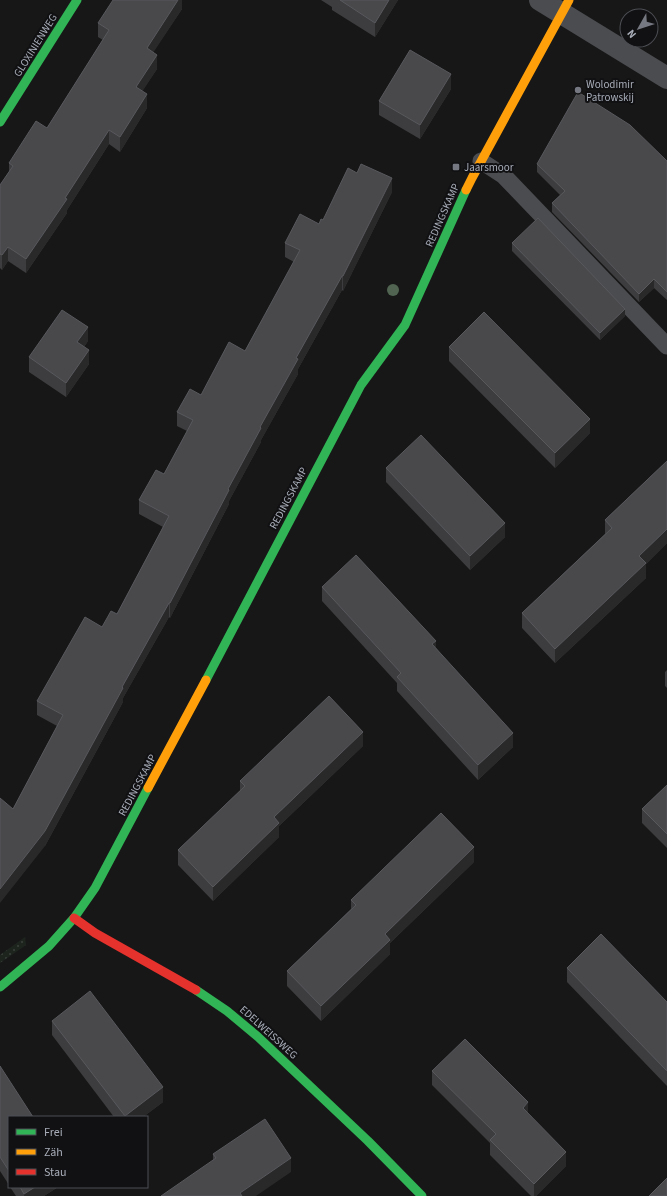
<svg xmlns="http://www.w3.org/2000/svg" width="667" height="1196" viewBox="0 0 667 1196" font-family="'Source Sans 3',sans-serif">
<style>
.grass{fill:url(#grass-dots)}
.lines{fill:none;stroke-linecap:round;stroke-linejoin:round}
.lane{stroke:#4b4c50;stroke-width:17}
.street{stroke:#4b4c50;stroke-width:22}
.fast{stroke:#30b455;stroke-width:9}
.slow{stroke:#ff9f0a;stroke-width:9}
.jam{stroke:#e5322d;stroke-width:9}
.tree{fill:#506451}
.wall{fill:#3d3d3f}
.shaded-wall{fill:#29292a}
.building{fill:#49494c;stroke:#58595d}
.poi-dot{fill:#757880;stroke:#111113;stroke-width:1.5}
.labels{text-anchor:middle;stroke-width:4;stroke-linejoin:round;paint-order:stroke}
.street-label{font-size:11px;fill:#a8adb8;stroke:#111113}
.poi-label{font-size:11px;fill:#a8adb8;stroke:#111113;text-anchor:start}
</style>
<defs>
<pattern id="grass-dots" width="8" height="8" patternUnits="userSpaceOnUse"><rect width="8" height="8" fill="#1d241e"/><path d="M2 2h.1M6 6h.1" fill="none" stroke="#3b413d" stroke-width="1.8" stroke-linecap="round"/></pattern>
</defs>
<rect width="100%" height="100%" fill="#171717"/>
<!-- grass -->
<polygon class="grass" points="25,937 26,945 0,963 0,955"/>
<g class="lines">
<!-- lane -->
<polyline class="lane" points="481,161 504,176 667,346"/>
<!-- street -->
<polyline class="street" points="540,0 667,78"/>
<!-- fast -->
<g class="fast">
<polyline points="0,122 77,0"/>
<polyline points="206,680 361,385 405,325 466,190"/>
<polyline points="0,987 49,946 74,918 95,888 148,788"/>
<polyline points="196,990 227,1011 257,1036 368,1141 422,1196"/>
</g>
<!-- slow -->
<g class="slow">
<polyline points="466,190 472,178 569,0"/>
<polyline points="148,788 206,680"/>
</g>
<!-- jam -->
<polyline class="jam" points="74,918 95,933 196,990"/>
</g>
<!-- trees -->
<circle class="tree" cx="393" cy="290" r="6"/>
<!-- wall -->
<g class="wall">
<polygon points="182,0 182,9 153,52 157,69 142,91 147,108 120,152 109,144 67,210 67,213 26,273 8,261 2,270 0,268 0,185 9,172 9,163 47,128 103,40 98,37 98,23"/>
<polygon points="321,0 398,0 375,37 332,10 332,7"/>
<polygon points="451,89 420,139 379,115 379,101"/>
<polygon points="667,161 667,300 654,288 639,302 552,212 552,203 560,195 537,172 537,164"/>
<polygon points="392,192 343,291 342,290 298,369 298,374 261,440 261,442 229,501 229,504 170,618 169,617 123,698 123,702 45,846 13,809 57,726 37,715 37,701 102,627 117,614 163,527 139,514 139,500 164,474 187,431 177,426 177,412 201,395 245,351 294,262 285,257 285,243 319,224 323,220"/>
<polygon points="512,243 625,316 600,340 512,251"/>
<polygon points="88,341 84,347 89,364 66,397 29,372 29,357"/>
<polygon points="449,347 590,433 555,468 449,361"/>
<polygon points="667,461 667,543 646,564 646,578 555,663 522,628 522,613 605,534 605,520"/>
<polygon points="386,468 505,537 470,570 386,482"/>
<polygon points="322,587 436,648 513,747 478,780 397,691 397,683 322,601"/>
<polygon points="667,670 667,688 665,686 665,672"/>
<polygon points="363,746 279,826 279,837 213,901 178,865 178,850 240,791 240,781"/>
<polygon points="667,785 667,848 642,823 642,809"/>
<polygon points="474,862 390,943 390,954 321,1021 287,986 287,971 351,909 351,900"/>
<polygon points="567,968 667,1002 667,1086 567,982"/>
<polygon points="52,1021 163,1102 143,1117 114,1117 52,1035"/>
<polygon points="0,1066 9,1117 9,1185 0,1171"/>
<polygon points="432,1071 528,1113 566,1166 536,1196 531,1196 490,1155 490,1143 432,1085"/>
<polygon points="213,1154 291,1172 213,1160"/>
<polygon points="10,1187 58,1187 44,1196 16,1196"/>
</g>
<!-- shaded-wall -->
<g class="shaded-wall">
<polygon points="178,0 182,0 182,9 147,62 147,48"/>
<polygon points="389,0 398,0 375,37 375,23"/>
<polygon points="157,55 157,69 136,101 136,87"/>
<polygon points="451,74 451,89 420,139 420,125"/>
<polygon points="147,94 147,108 120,152 120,137"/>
<polygon points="109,130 109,144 67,210 67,213 26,273 26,259"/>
<polygon points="392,178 392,192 343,291 343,276"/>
<polygon points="8,247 8,261 2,270 2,255"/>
<polygon points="342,276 342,290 298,369 298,374 261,440 261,442 229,501 229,504 170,618 170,603 228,489 296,358"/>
<polygon points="654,279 654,288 639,302 639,294"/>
<polygon points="625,309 625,316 600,340 600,333"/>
<polygon points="88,327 88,341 77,357 77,342"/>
<polygon points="89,350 89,364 66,397 66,383"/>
<polygon points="590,419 590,433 555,468 555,453"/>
<polygon points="505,523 505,537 470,570 470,556"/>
<polygon points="667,529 667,543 646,564 646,578 555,663 555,649 639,556"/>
<polygon points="169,603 169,617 123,698 123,702 45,846 0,903 0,889 122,687"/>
<polygon points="436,641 436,656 432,644"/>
<polygon points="363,732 363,746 279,826 279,837 213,901 213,887 274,817"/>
<polygon points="513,733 513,747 478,780 478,765"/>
<polygon points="474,847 474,862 390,943 390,954 321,1021 321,1006 385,934"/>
<polygon points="163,1087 163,1102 143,1117 125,1117 125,1116"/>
<polygon points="528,1102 528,1117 523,1108"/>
<polygon points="566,1152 566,1166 536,1196 534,1196 534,1184"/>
<polygon points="291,1158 291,1172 256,1196 240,1196 240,1193"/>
<polygon points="35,1187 58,1187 44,1196 24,1196 24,1194"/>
</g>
<!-- building -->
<g class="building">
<polygon points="113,0 178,0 147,48 157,55 136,87 147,94 120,137 109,130 65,198 67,199 26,259 8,247 2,255 0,254 0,185 13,166 9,163 36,121 47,128 109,30 98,23"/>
<polygon points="340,0 389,0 375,23"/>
<polygon points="410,50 451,74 420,125 379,101"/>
<polygon points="578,92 630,125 667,161 667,292 654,279 639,294 552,203 565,191 537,164"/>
<polygon points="361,164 392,178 343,276 342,276 296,358 298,359 260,427 261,428 228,489 229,490 170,603 169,603 122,687 123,688 45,831 0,889 0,798 13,809 63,715 37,701 85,617 102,627 111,611 117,614 169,516 139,500 156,470 164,474 193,420 177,412 190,389 201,395 229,342 245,351 300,250 285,243 300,214 319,224 321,219 323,220 348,168 357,173"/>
<polygon points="538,218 625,309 600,333 512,243"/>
<polygon points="62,310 88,327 77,342 89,350 66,383 29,357"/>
<polygon points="484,312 590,419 555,453 449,347"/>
<polygon points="421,435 505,523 470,556 386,468"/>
<polygon points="667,461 667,529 639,556 646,563 555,649 522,613 612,528 605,520"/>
<polygon points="356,555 436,641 432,644 513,733 478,765 397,677 401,673 322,587"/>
<polygon points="329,696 363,732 274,817 279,823 213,887 178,850 245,786 240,781"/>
<polygon points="667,785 667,834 642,809"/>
<polygon points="441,813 474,847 385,934 390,940 321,1006 287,971 356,905 351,900"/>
<polygon points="601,934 667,1002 667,1071 567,968"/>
<polygon points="90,991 163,1087 125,1116 52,1021"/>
<polygon points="465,1039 528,1102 523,1108 566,1152 534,1184 490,1140 496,1134 432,1071"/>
<polygon points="0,1066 33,1117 9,1117 9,1171 0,1157"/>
<polygon points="265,1119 291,1158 240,1193 242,1196 161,1196 216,1158 213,1154"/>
<polygon points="667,1178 667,1196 649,1196"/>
<polygon points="20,1187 35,1187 24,1194"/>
</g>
<!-- markers -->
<g class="poi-dot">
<circle cx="578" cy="90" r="4"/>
<rect x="452" y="163" width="8" height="8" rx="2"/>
</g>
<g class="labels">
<!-- street labels -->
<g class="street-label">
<text transform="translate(35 45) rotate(-58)" y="4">GLOXINIENWEG</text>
<text transform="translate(442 215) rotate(-66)" y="4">REDINGSKAMP</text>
<text transform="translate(288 498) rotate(-62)" y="4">REDINGSKAMP</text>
<text transform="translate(137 785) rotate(-62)" y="4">REDINGSKAMP</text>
<text transform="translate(269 1032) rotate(42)" y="4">EDELWEISSWEG</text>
</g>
<!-- poi labels -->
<g class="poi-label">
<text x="586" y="88">Wolodimir<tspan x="586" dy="13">Patrowskij</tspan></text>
<text x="464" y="171">Jaarsmoor</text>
</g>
</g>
<!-- legend -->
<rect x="8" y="1116" width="140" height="72" fill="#111113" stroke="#4d4f55"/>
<rect x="16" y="1129" width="20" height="6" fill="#30b455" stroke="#4d4f55"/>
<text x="44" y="1136" font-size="12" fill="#a8adb8">Frei</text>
<rect x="16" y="1149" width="20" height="6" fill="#ff9f0a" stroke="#4d4f55"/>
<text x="44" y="1156" font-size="12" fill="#a8adb8">Zäh</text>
<rect x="16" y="1169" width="20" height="6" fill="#e5322d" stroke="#4d4f55"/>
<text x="44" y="1176" font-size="12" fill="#a8adb8">Stau</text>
<!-- north arrow -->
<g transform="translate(639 28) rotate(231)"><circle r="19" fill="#111113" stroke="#4d4f55"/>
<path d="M0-3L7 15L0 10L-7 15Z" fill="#757880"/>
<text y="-6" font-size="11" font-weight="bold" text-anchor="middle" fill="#a8adb8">N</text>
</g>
</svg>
